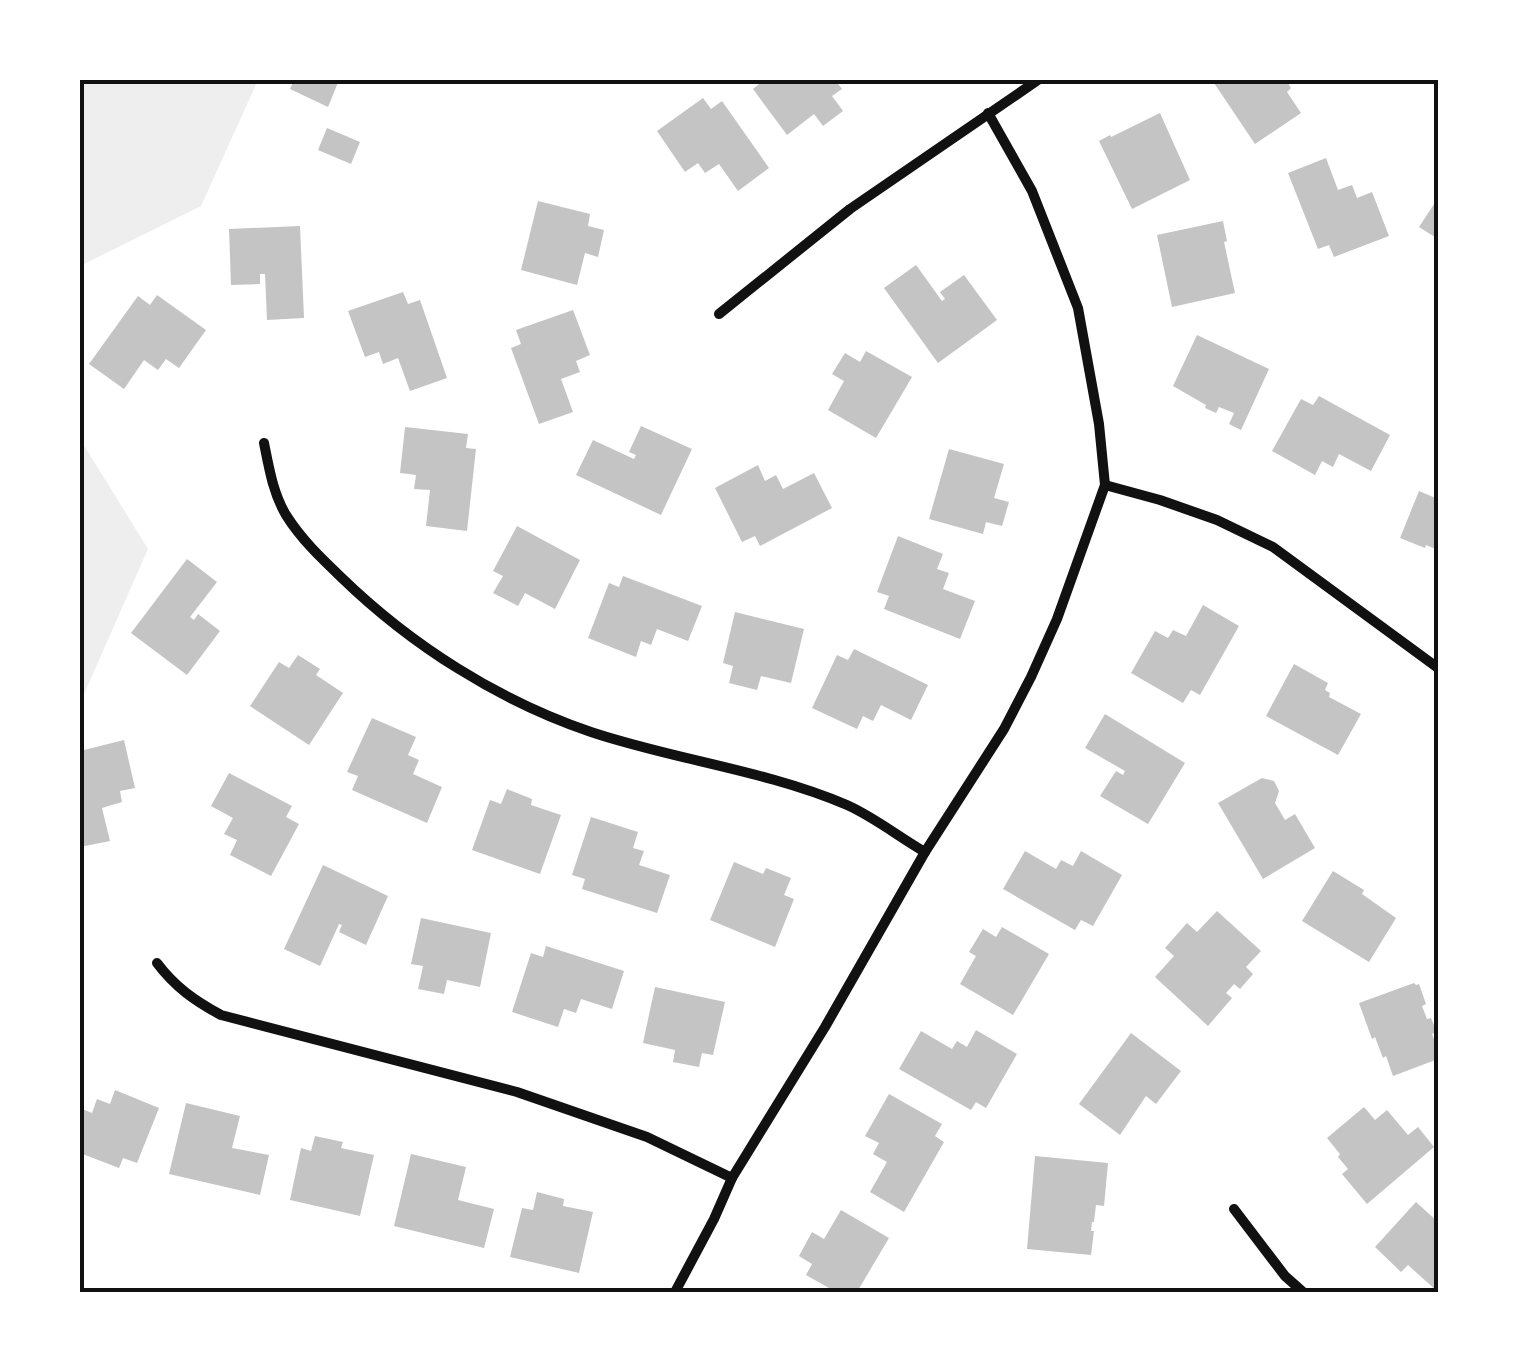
<svg xmlns="http://www.w3.org/2000/svg" width="1518" height="1372" viewBox="0 0 1518 1372" font-family="'PT Sans',sans-serif">
<style>
.green{fill:#eee}
.building{fill:#c4c4c4}
.lines{fill:none;stroke-linecap:round;stroke-linejoin:round}
.minor{stroke:#111;stroke-width:10}
.neatline{fill:none;stroke:#111;stroke-width:4}
</style>
<rect width="100%" height="100%" fill="#fff"/>
<!-- green -->
<g class="green">
<polygon points="80,80 258,80 201,206 80,266"/>
<polygon points="80,439 148,549 80,703"/>
</g>
<!-- building -->
<g class="building">
<polygon points="294,80 339,80 328,107 290,89"/>
<polygon points="764,80 835,80 842,89 832,96 843,111 823,126 814,114 787,135 753,89"/>
<polygon points="1212,80 1286,80 1291,88 1287,92 1301,113 1255,144"/>
<polygon points="703,98 711,109 722,101 769,168 738,191 719,164 705,173 698,163 685,172 657,131"/>
<polygon points="1160,113 1190,180 1132,209 1099,141 1110,135 1111,137"/>
<polygon points="327,128 360,142 351,164 318,150"/>
<polygon points="1326,158 1338,190 1352,185 1357,198 1372,192 1389,236 1334,257 1329,245 1318,249 1288,173"/>
<polygon points="1438,198 1438,239 1419,227"/>
<polygon points="538,201 590,214 588,226 604,230 598,257 585,253 577,285 521,270"/>
<polygon points="1223,221 1227,241 1224,242 1235,293 1172,307 1157,235"/>
<polygon points="300,226 304,318 267,320 265,274 260,274 260,284 231,285 229,229"/>
<polygon points="916,265 942,301 945,299 940,292 964,275 997,320 938,363 884,288"/>
<polygon points="403,292 408,304 420,300 447,378 410,391 398,358 383,364 379,352 365,357 348,311"/>
<polygon points="157,295 206,330 179,368 166,359 158,370 144,360 124,389 89,364 138,296 150,305"/>
<polygon points="573,310 590,355 576,361 580,372 561,379 573,412 539,424 511,348 521,344 516,330"/>
<polygon points="1197,335 1269,369 1241,430 1229,424 1234,413 1219,407 1216,413 1205,408 1206,405 1173,386"/>
<polygon points="866,351 912,377 876,438 828,410 844,381 832,374 845,353 860,362"/>
<polygon points="1319,396 1390,435 1371,471 1339,454 1333,467 1322,461 1315,475 1272,451 1301,399 1313,405"/>
<polygon points="641,426 692,449 661,515 576,475 593,440 634,459 636,455 629,452"/>
<polygon points="405,427 468,434 466,448 476,449 467,531 426,526 430,490 414,489 416,475 400,473"/>
<polygon points="949,449 1004,464 994,498 1009,502 1002,526 986,522 983,534 929,519"/>
<polygon points="758,465 765,481 776,475 783,489 814,473 832,508 760,546 755,536 742,542 715,488"/>
<polygon points="1419,491 1438,499 1438,550 1426,545 1425,548 1400,538"/>
<polygon points="517,526 580,560 555,609 525,593 518,606 493,593 503,576 493,571"/>
<polygon points="898,536 943,554 937,569 949,573 943,589 975,601 960,639 884,609 889,596 877,592"/>
<polygon points="187,559 217,582 190,617 194,620 198,614 220,631 187,675 131,633"/>
<polygon points="623,576 702,606 688,641 657,629 651,645 641,641 636,657 588,638 609,583 619,587"/>
<polygon points="1203,605 1239,626 1200,695 1191,690 1183,703 1131,673 1155,631 1168,638 1173,630 1186,636"/>
<polygon points="735,612 804,629 791,683 761,676 757,690 729,683 733,666 723,663"/>
<polygon points="854,649 928,685 911,720 881,705 873,721 863,716 857,729 812,708 837,655 848,660"/>
<polygon points="298,655 320,669 316,675 343,693 309,745 250,706 279,662 289,668"/>
<polygon points="1294,664 1328,683 1325,690 1330,693 1329,697 1361,714 1338,755 1266,716"/>
<polygon points="1105,714 1185,763 1148,824 1100,796 1116,771 1123,775 1125,771 1085,748"/>
<polygon points="372,718 416,737 408,755 419,760 413,774 442,787 427,823 352,790 358,776 347,772"/>
<polygon points="124,740 135,788 120,791 122,802 102,808 110,841 80,847 80,751"/>
<polygon points="229,773 292,806 286,817 299,824 271,876 230,855 237,840 224,834 233,818 211,806"/>
<polygon points="1262,778 1274,781 1279,791 1275,803 1285,820 1295,814 1315,848 1263,879 1218,803"/>
<polygon points="507,789 532,799 531,805 561,815 540,874 472,850 490,800 501,804"/>
<polygon points="591,817 638,832 633,848 644,851 639,865 670,875 657,913 582,889 585,879 572,875"/>
<polygon points="1025,851 1056,869 1061,860 1073,866 1081,851 1122,875 1093,926 1081,920 1075,930 1003,889"/>
<polygon points="734,862 763,874 766,868 791,878 784,895 794,899 775,947 710,920"/>
<polygon points="323,865 388,896 366,945 339,932 342,925 339,924 320,966 284,949"/>
<polygon points="1333,871 1364,890 1362,894 1396,918 1369,962 1302,921"/>
<polygon points="1217,911 1261,951 1246,967 1253,974 1240,989 1234,984 1226,993 1232,998 1208,1026 1155,977 1174,956 1165,948 1187,923 1197,932"/>
<polygon points="421,918 491,933 480,987 447,980 444,994 418,989 423,966 411,964"/>
<polygon points="1002,927 1049,954 1013,1015 960,984 976,956 969,952 983,929 996,937"/>
<polygon points="546,946 624,971 612,1009 581,999 576,1013 564,1009 558,1027 512,1012 531,953 543,957"/>
<polygon points="1414,983 1416,985 1419,984 1426,1004 1422,1006 1427,1019 1431,1018 1437,1032 1432,1034 1438,1050 1438,1059 1393,1076 1386,1056 1383,1058 1375,1037 1372,1039 1359,1003"/>
<polygon points="655,987 725,1002 713,1055 702,1053 699,1067 673,1062 675,1050 643,1043"/>
<polygon points="976,1030 1017,1054 986,1108 976,1102 971,1110 899,1069 921,1031 952,1049 957,1041 967,1047"/>
<polygon points="1131,1033 1181,1071 1156,1104 1146,1096 1120,1135 1079,1104"/>
<polygon points="115,1090 159,1108 137,1163 123,1158 119,1168 80,1153 80,1108 92,1113 97,1099 110,1104"/>
<polygon points="889,1094 942,1124 935,1136 944,1142 904,1212 870,1192 887,1162 873,1154 879,1143 865,1136"/>
<polygon points="186,1103 240,1116 232,1148 269,1155 260,1195 169,1174"/>
<polygon points="1364,1107 1375,1120 1387,1110 1408,1135 1418,1127 1434,1147 1367,1204 1342,1174 1348,1169 1338,1157 1340,1154 1327,1138"/>
<polygon points="315,1136 343,1142 341,1148 374,1155 360,1216 290,1200 301,1148 311,1151"/>
<polygon points="411,1154 466,1167 458,1200 494,1209 484,1248 394,1226"/>
<polygon points="1035,1156 1108,1163 1104,1206 1096,1205 1094,1222 1092,1222 1091,1231 1094,1231 1091,1255 1027,1249"/>
<polygon points="537,1192 564,1199 563,1206 593,1212 579,1273 510,1257 522,1208 533,1210"/>
<polygon points="1416,1202 1438,1222 1438,1292 1408,1265 1401,1272 1375,1247"/>
<polygon points="841,1210 889,1238 857,1292 836,1292 806,1275 812,1264 799,1256 812,1232 824,1239"/>
</g>
<g class="lines">
<!-- minor -->
<g class="minor">
<polyline points="719,314 850,209 1038,80"/>
<path d="M264,443C269,468 273,493 286,515C301,539 321,558 341,577C411,645 499,701 591,732C675,760 765,770 847,805C874,817 899,837 925,852"/>
<polyline points="1105,485 1160,500 1217,520 1273,547 1438,668"/>
<path d="M157,963C175,987 195,1001 221,1015L517,1092L647,1137L732,1178"/>
<polyline points="1234,1209 1285,1276 1303,1292"/>
<polyline points="675,1292 714,1219 732,1178 825,1027 925,852 1004,729 1031,677 1057,619 1105,485 1099,424 1078,308 1032,191 988,113"/>
</g>
</g>
<!-- border -->
<rect width="1518" height="1372" fill="none" stroke="#ffffff" stroke-width="165"/>
<rect x="82" y="82" width="1354" height="1208" class="neatline"/>
</svg>
